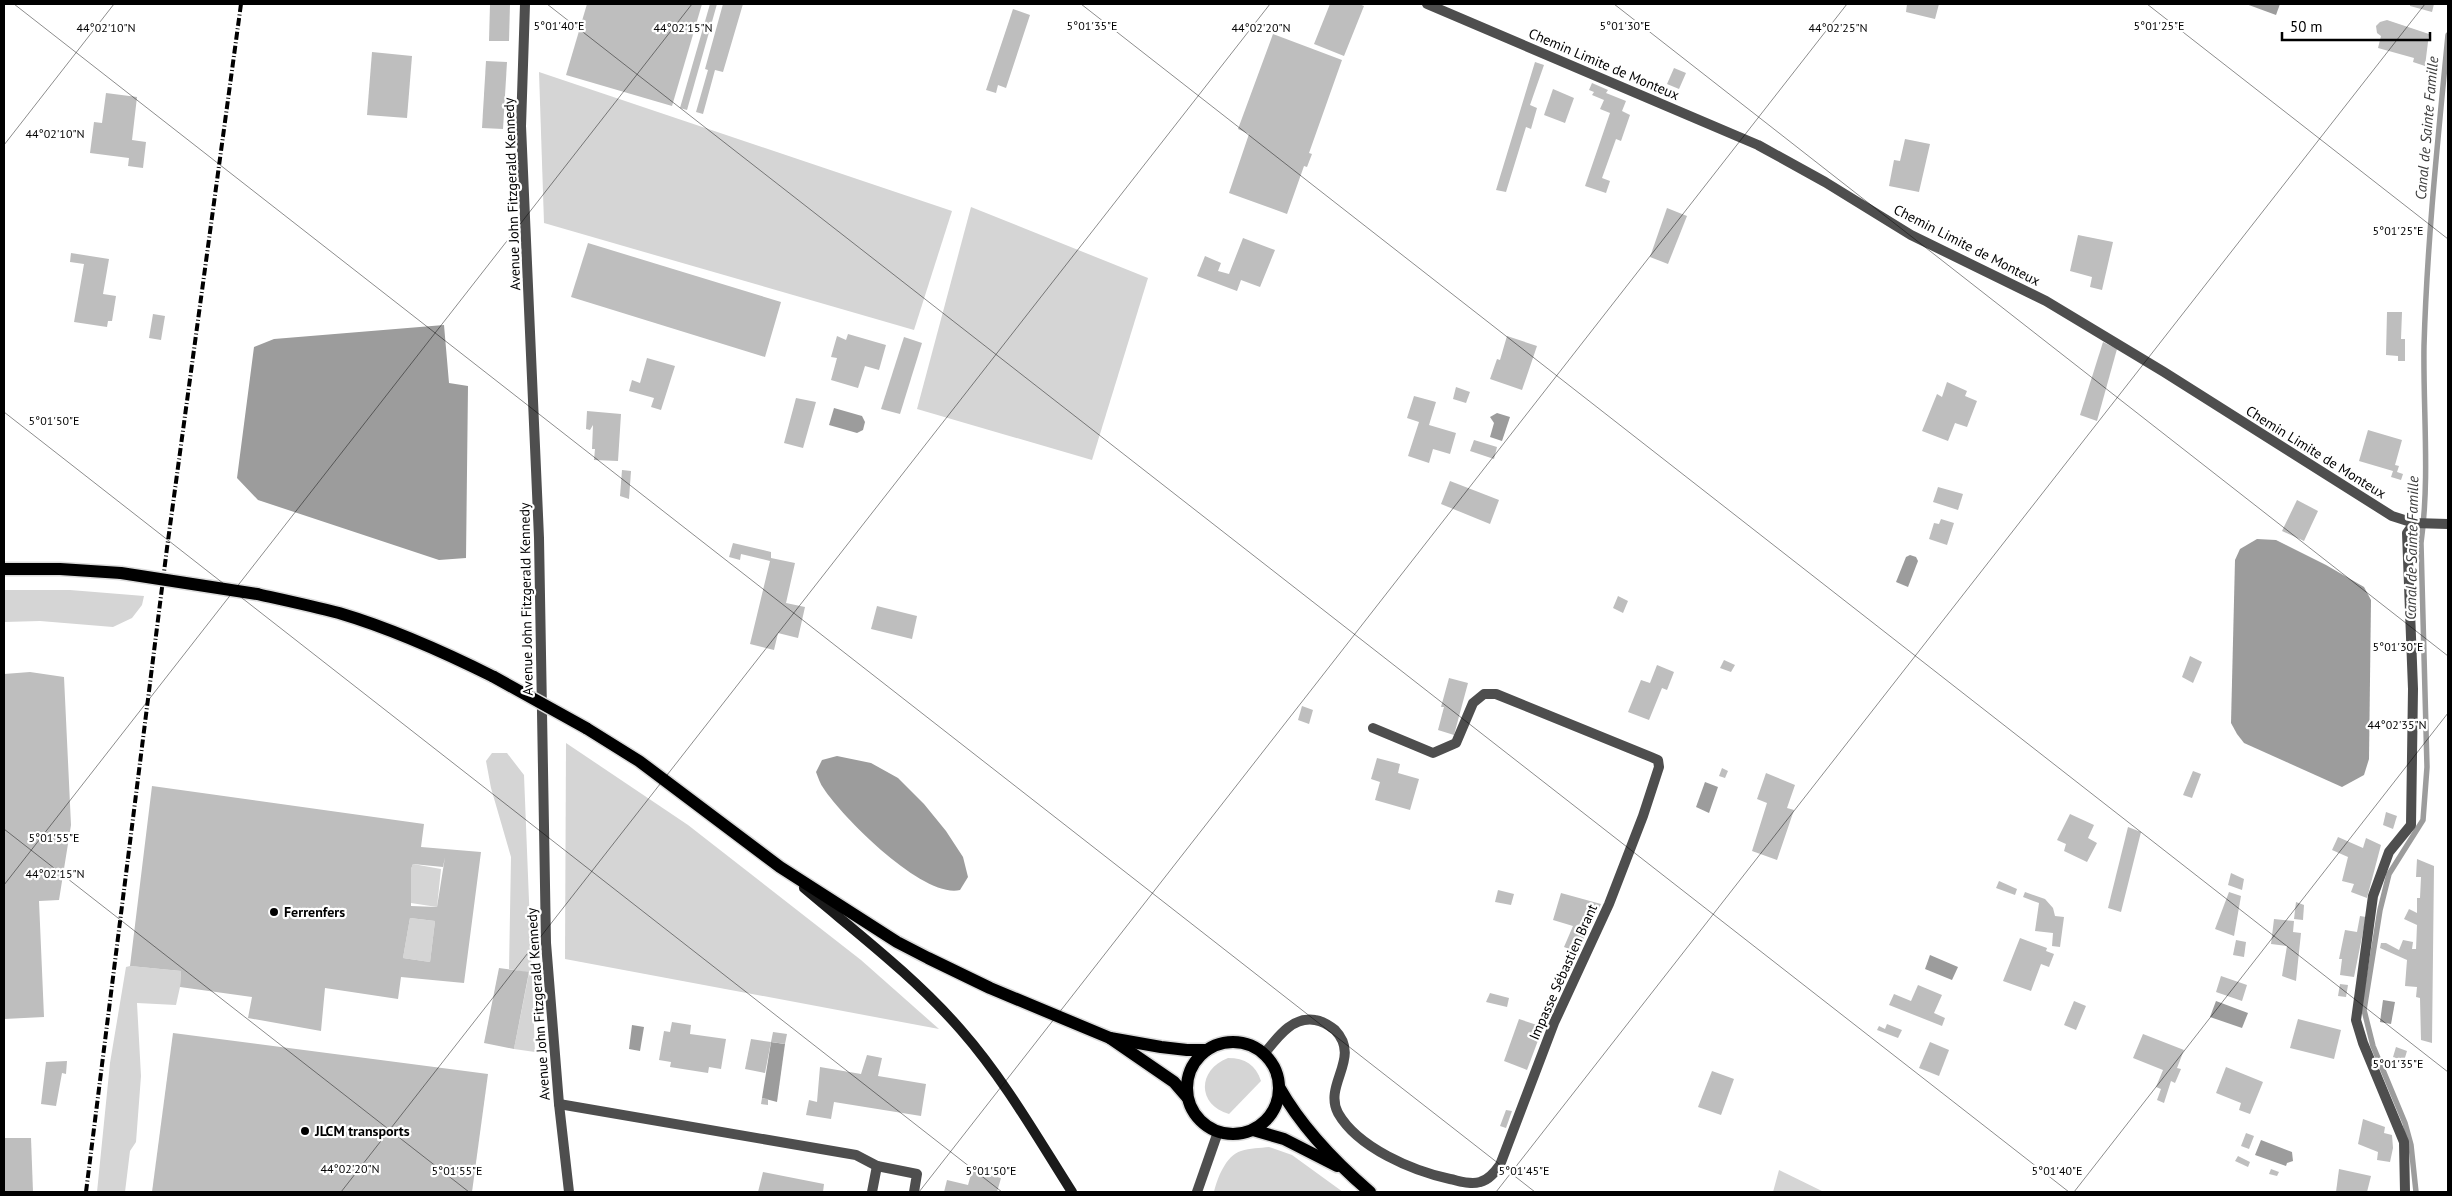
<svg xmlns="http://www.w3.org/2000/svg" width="2452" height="1196" viewBox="0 0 2452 1196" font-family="'PT Sans',sans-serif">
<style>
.green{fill:#d5d5d5}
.water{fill:#9c9c9c}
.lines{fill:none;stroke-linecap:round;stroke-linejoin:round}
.stream{stroke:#9c9c9c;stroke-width:5.5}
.building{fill:#bebebe;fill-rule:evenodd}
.primary-casing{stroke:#dbdbdb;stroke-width:15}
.minor{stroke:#4e4e4e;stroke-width:10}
.tertiary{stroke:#4e4e4e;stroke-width:10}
.secondary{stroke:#1b1b1b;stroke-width:10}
.primary{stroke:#000;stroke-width:12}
.rail{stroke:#000;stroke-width:4;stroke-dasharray:8 2.5 1 2.5;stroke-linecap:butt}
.primary-bridge-casing{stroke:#dbdbdb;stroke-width:15;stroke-linecap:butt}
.primary-bridge{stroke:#000;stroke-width:12}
.ticks{fill:none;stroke:#000;stroke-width:1;stroke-opacity:0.45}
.poi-dot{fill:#000;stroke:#fff;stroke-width:2}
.labels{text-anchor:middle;stroke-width:4.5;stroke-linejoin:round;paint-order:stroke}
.street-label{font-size:14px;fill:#000;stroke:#fff}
.poi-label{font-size:14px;font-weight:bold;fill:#000;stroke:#fff;text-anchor:start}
.water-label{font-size:15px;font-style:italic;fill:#3d3d3d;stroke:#fff}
.ticks-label{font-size:12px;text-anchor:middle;fill:#000;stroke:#fff;stroke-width:4.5;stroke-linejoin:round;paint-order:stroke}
</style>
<rect width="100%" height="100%" fill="#fff"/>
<!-- green -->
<g class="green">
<polygon points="539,72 952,211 914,330 544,223"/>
<polygon points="971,207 1148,278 1092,460 917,409"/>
<polygon points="4,590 70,590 144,596 142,605 132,618 113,627 40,621 4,622"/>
<polygon points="566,743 688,825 861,960 939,1029 565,959"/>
<polygon points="492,753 507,753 524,775 535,1052 514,1049 529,973 509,969 511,857 491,788 486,761"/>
<polygon points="413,864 441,869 437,907 411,903 411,869"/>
<polygon points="410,918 435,921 430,962 403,958"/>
<polygon points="130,966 181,971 180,987 176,1005 137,1003 141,1076 136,1142 130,1151 125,1192 97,1192 110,1063 126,967"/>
<path d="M1228,1058C1245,1058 1256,1065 1261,1081L1229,1114C1197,1105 1197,1070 1228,1058Z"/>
<path d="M1269,1147L1292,1155L1343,1192H1214C1217,1179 1226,1155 1241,1151C1250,1148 1260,1148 1269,1147Z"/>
<polygon points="1779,1170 1824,1192 1773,1192"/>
</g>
<!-- water -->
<g class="water">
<polygon points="2246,4 2280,4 2276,15"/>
<polygon points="444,325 449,383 468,386 466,558 439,560 258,500 237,478 254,347 274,339"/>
<polygon points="834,408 862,416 865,422 863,430 857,433 829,425"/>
<polygon points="1497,413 1510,417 1502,441 1490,437 1494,423 1490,417"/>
<polygon points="2257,539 2276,540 2326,565 2364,587 2371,600 2369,759 2364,775 2342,787 2244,743 2237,734 2231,723 2235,560 2240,549"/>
<polygon points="1910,555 1916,557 1918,561 1908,587 1896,582 1906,557"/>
<path d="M837,756L871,763L898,778L924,804L946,831L963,857L968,877L960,890C924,899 843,818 824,789C820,784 818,777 816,772L822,760Z"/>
<polygon points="1705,782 1718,787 1709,813 1696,807"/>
<polygon points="1930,955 1958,967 1952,980 1925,969"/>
<polygon points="2383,1000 2395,1002 2391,1024 2380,1022"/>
<polygon points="2216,1001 2248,1013 2242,1028 2210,1017"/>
<polygon points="632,1025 644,1027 640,1051 629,1049"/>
<polygon points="771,1042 785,1044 777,1102 762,1098"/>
<polygon points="2261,1140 2292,1152 2293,1161 2287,1163 2286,1166 2255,1155"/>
</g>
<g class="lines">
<!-- stream -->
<path class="stream" d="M2416,1192L2411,1145L2405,1123L2373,1046L2364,1010L2380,910L2389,874L2423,820L2427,767L2421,543C2430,478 2423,411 2424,346C2427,242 2438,138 2448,35"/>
</g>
<!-- building -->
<g class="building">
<polygon points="490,4 510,4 509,41 489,41"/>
<polygon points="587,4 702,4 672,106 566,75"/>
<polygon points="710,4 717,4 687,110 680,108"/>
<polygon points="723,4 743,4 723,72 715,70 703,114 696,112 708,70 705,69"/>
<polygon points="1330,4 1359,4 1364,6 1344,56 1314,44"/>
<polygon points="1907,4 1939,4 1935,19 1906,12"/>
<polygon points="2410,4 2434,4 2432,12 2410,6"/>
<polygon points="1013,9 1030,15 1006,88 998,85 996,93 986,90"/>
<polygon points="2387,20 2429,34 2425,66 2413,62 2414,58 2378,48 2381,36 2377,33 2376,26 2380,22"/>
<polygon points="1273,34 1342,60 1309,153 1312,154 1307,167 1304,166 1287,214 1229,193 1249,134 1238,129"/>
<polygon points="372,52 412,56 407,118 367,115"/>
<polygon points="486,61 507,62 503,129 482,128"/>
<polygon points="1535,62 1544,65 1530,105 1537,108 1531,129 1526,127 1506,192 1496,190"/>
<polygon points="1674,68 1686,73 1679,89 1667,84"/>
<polygon points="1592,83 1608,90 1606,93 1626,101 1622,111 1630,115 1621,141 1616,139 1602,178 1610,181 1606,193 1585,186 1610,113 1600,109 1604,100 1592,95 1594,92 1589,90"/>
<polygon points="1553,89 1574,98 1565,123 1544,115"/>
<polygon points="106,93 137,97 132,140 146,142 143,168 128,166 129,158 90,153 94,122 102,123"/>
<polygon points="1905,139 1930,144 1919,192 1889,186 1894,160 1900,161"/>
<polygon points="1667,208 1687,216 1668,264 1650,257"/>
<polygon points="2078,235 2113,242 2102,290 2090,287 2092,277 2070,271"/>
<polygon points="1243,238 1275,250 1260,287 1241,280 1237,291 1197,276 1205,256 1221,263 1218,271 1229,274"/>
<polygon points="588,243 781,302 765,357 571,297"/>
<polygon points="71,253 109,259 103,294 116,296 112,321 108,321 107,327 74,322 84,264 70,262"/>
<polygon points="2387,312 2402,312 2401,339 2405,339 2405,361 2398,361 2398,356 2386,355"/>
<polygon points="153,314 165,316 161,340 149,338"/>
<polygon points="848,334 886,345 879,370 865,366 858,388 831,380 837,358 831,357 837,336 846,340"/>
<polygon points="1507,336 1537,346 1522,390 1490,379 1497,359 1500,360"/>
<polygon points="904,337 922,343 900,414 881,409"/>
<polygon points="2103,342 2117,349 2097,421 2080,415"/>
<polygon points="647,358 675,366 661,410 651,407 654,398 629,391 632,380 640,383"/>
<polygon points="1947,382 1967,391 1965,396 1977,401 1967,427 1955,423 1948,441 1922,431 1937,394 1942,397"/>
<polygon points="1456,387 1470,392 1466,403 1453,399"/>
<polygon points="1414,396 1436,402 1429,425 1456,433 1450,454 1433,449 1429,463 1408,456 1419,422 1407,418"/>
<polygon points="796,398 816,402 803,448 784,443"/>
<polygon points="587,411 621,414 618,461 594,460 595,449 592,449 593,425 590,430 586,429"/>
<polygon points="2368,430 2402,440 2395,465 2399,466 2397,472 2403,474 2401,480 2391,477 2393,471 2359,461"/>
<polygon points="1474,440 1497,447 1494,459 1470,451"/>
<polygon points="622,470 631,471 629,499 620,496"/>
<polygon points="1450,481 1499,500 1490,524 1441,504"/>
<polygon points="1938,487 1963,494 1958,510 1933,502"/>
<polygon points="2297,500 2318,511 2304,541 2282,531"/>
<polygon points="1941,519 1954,523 1947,545 1929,539 1934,523 1939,524"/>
<polygon points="733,543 771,552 771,558 795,563 786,603 805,607 798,638 778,633 774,650 750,644 770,561 741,554 740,560 729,557"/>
<polygon points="1618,596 1628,601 1623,613 1613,608"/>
<polygon points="877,606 917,616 912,639 871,629"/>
<polygon points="2190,656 2202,662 2193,683 2182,677"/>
<polygon points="1724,660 1735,665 1731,672 1720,668"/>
<polygon points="1657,665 1674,672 1667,690 1662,688 1649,720 1628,712 1641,680 1650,683"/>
<polygon points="30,672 64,677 71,825 59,900 39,901 44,1017 4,1019 4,674"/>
<polygon points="1449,678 1468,683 1454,735 1438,730 1444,707 1441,707"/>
<polygon points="1302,706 1313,710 1309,724 1298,720"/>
<polygon points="1377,758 1400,764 1398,773 1419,779 1410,810 1375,800 1380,782 1371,779"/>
<polygon points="1722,768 1728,771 1725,778 1719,776"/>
<polygon points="2193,771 2201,774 2192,798 2183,795"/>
<polygon points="1766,773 1795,785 1787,808 1794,810 1777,860 1752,851 1767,803 1757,799"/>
<path d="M152,786L424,824L421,847L481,852L464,983L401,977L398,999L325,988L321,1031L248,1018L252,997L180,987L181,971L130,966ZM445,857L437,907L411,906V869L413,864L443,867ZM410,918L435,921L430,962L403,958Z"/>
<polygon points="2386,812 2397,816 2393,829 2383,825"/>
<polygon points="2070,814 2094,825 2088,838 2097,843 2087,862 2064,851 2066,844 2057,840"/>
<polygon points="2128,827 2141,832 2121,912 2108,908"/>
<polygon points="2338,837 2363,848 2366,838 2381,845 2367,898 2351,892 2354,884 2342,881 2348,857 2332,850"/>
<polygon points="2417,859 2434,866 2432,1043 2421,1040 2420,998 2416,997 2417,987 2405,986 2407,960 2380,948 2381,943 2386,943 2399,950 2403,940 2413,942 2412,949 2416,949 2417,925 2404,919 2409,909 2417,913 2417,898 2420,898 2421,877 2416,877"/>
<polygon points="2231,873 2244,879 2242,890 2228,885"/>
<polygon points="1999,881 2017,889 2015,895 1996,888"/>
<polygon points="1498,890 1514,894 1511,905 1495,902"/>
<polygon points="2025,892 2045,899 2053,908 2055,916 2064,917 2060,947 2052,946 2053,933 2035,931 2039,903 2023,897"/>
<polygon points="2229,892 2241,896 2234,936 2215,929"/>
<polygon points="1561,893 1601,904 1577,952 1564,947 1573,926 1553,920"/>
<polygon points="2296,902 2304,905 2303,920 2294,919"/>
<polygon points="2360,916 2366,917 2354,977 2340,975 2342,959 2339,959 2345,930 2357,932"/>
<polygon points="2274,919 2294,921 2293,932 2301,933 2296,981 2282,976 2287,946 2271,944"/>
<polygon points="2020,938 2047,948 2046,951 2054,954 2049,967 2041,964 2031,991 2003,981"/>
<polygon points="2236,940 2246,942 2244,957 2233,955"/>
<polygon points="499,968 529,972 514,1049 484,1043"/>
<polygon points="2221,976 2247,985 2242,1001 2216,992"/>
<polygon points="2340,984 2348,985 2346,997 2338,996"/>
<polygon points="1918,985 1942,995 1934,1013 1945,1018 1942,1026 1889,1005 1894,994 1911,1001"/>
<polygon points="1490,993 1509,998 1507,1007 1486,1002"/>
<polygon points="2074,1001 2086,1006 2076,1030 2064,1025"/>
<polygon points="1519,1019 1543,1027 1527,1070 1504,1061"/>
<polygon points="2298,1019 2341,1030 2334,1059 2290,1048"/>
<polygon points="672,1022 691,1025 690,1034 726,1039 721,1069 709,1067 708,1073 670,1067 671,1062 659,1060 664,1031 670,1032"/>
<polygon points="1887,1024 1902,1030 1898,1038 1877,1030 1879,1026 1885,1029"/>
<polygon points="773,1032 787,1034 785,1044 771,1042"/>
<polygon points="173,1033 488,1074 472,1192 152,1192"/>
<polygon points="2143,1034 2184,1050 2177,1068 2181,1069 2175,1083 2171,1081 2164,1103 2157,1100 2161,1089 2156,1087 2163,1070 2133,1058"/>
<polygon points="751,1039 771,1042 765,1073 745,1069"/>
<polygon points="1930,1042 1949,1050 1939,1076 1919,1068"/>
<polygon points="2396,1047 2407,1051 2404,1061 2393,1057"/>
<polygon points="867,1055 882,1058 878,1076 926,1084 921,1116 834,1102 831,1119 806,1115 809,1100 817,1102 820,1067 861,1074"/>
<polygon points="67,1061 66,1074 62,1073 56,1106 41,1104 46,1062"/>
<polygon points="2226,1067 2263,1082 2250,1114 2239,1110 2241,1103 2216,1093"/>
<polygon points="1712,1071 1734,1079 1721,1115 1698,1107"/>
<polygon points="762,1098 768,1099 768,1105 761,1104"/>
<polygon points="1506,1110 1512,1111 1506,1128 1500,1126"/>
<polygon points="2363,1119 2385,1127 2384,1133 2392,1135 2393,1148 2390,1162 2377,1160 2378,1152 2358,1144"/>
<polygon points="2246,1133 2254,1136 2249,1149 2241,1146"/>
<polygon points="4,1138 31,1138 33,1192 4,1192"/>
<polygon points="2238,1156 2250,1162 2248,1167 2235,1161"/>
<polygon points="2271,1169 2279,1172 2277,1176 2269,1174"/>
<polygon points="2339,1169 2371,1176 2367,1192 2336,1192"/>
<polygon points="972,1171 1001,1178 997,1192 944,1192 947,1180 968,1185"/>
<polygon points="763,1172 824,1184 823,1192 758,1192"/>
</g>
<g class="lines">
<defs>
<g id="primary">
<polyline points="4,569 60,569 121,573"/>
<path d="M257,594C284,600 312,606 339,613C393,629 444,652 494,677"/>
<polyline points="586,728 639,761 780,867 897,942 928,958 990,988 1110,1038 1161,1047 1187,1050 1207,1050"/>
<polyline points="1110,1038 1174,1082 1187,1097"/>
<circle cx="1233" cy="1088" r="46"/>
<path d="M1279,1087C1302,1128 1335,1162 1370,1192"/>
<polyline points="1253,1130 1284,1139 1337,1166"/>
</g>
</defs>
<!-- primary casing -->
<use href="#primary" class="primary-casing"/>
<!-- minor -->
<g class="minor">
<polyline points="525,4 521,126 539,538 546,943 559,1104 569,1192"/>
<polyline points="1427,4 1758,145 1825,182 1911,235 2046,301 2164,372 2392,516 2414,523 2448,524"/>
<path d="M1264,1054C1277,1038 1292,1016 1315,1020C1322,1021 1330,1026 1335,1030C1362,1058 1323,1084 1338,1113C1358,1148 1413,1171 1450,1179C1460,1181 1470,1185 1480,1182C1489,1180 1495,1172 1500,1165L1554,1023L1609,904L1643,816L1659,767L1658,760L1651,757L1496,694H1484L1473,703L1456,743L1433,753L1373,728"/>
<polyline points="559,1104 856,1155 877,1166 917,1174 914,1192"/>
<polyline points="872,1192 877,1166"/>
<polyline points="2405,1192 2404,1142 2363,1043 2356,1020 2373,896 2389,852 2411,825 2413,689 2407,533 2414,523"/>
</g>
<!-- tertiary -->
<polyline class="tertiary" points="1197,1192 1218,1132"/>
<!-- secondary -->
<path class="secondary" d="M804,888C857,933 915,977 961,1030C1004,1079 1037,1137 1072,1192"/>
<!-- primary -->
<use href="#primary" class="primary"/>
<!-- rail -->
<polyline class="rail" points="86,1192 167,548 241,4"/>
<defs>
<g id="primary-bridge">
<polyline points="121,573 257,594"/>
<polyline points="494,677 586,728"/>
</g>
</defs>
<!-- primary-bridge casing -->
<use href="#primary-bridge" class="primary-bridge-casing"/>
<!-- primary-bridge -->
<use href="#primary-bridge" class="primary-bridge"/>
</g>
<!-- ticks -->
<path class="ticks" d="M14,4L1535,1192M547,4L2069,1192M1081,4L2448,1072M1614,4L2448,656M2147,4L2448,239M4,145L114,4M4,412L1002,1192M4,829L469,1192M4,885L692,4M341,1192L1270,4M919,1192L1847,4M1496,1192L2425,4M2074,1192L2448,713"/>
<!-- markers -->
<g class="poi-dot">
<circle cx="274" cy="912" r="5"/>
<circle cx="305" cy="1131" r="5"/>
</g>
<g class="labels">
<!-- street labels -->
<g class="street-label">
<text transform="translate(1604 64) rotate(23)" y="5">Chemin Limite de Monteux</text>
<text transform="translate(512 194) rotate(-92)" y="5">Avenue John Fitzgerald Kennedy</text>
<text transform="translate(1967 245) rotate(27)" y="5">Chemin Limite de Monteux</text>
<text transform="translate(2316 452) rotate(32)" y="5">Chemin Limite de Monteux</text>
<text transform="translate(526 599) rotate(-91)" y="5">Avenue John Fitzgerald Kennedy</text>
<text transform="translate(1563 972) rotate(-66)" y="5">Impasse Sébastien Brant</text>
<text transform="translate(538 1004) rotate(-94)" y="5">Avenue John Fitzgerald Kennedy</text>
</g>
<!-- poi labels -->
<g class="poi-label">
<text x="284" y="917">Ferrenfers</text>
<text x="315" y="1136">JLCM transports</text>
</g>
<!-- water labels -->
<g class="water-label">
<text transform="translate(2427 128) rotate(-85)" y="5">Canal de Sainte Famille</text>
<text transform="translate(2412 548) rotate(-89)" y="5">Canal de Sainte Famille</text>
</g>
</g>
<g class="ticks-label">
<text x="2159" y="30">5°01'25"E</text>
<text x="559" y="30">5°01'40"E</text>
<text x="1092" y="30">5°01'35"E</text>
<text x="1625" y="30">5°01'30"E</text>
<text x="683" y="32">44°02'15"N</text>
<text x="1261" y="32">44°02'20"N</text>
<text x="106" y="32">44°02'10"N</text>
<text x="1838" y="32">44°02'25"N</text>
<text x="55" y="138">44°02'10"N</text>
<text x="2398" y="235">5°01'25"E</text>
<text x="54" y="425">5°01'50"E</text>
<text x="2398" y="651">5°01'30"E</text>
<text x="2397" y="729">44°02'35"N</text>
<text x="54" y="842">5°01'55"E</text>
<text x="55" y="878">44°02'15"N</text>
<text x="2398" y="1068">5°01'35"E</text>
<text x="350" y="1173">44°02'20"N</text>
<text x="457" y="1175">5°01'55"E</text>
<text x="991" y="1175">5°01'50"E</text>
<text x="1524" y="1175">5°01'45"E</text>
<text x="2057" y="1175">5°01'40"E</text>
</g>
<!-- border -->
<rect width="2452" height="1196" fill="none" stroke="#000000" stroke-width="10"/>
<!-- scale -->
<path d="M2282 32v8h148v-8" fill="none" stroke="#000000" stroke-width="2.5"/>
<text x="2290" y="32" font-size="15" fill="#000000" stroke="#ffffff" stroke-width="4" paint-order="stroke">50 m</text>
</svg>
